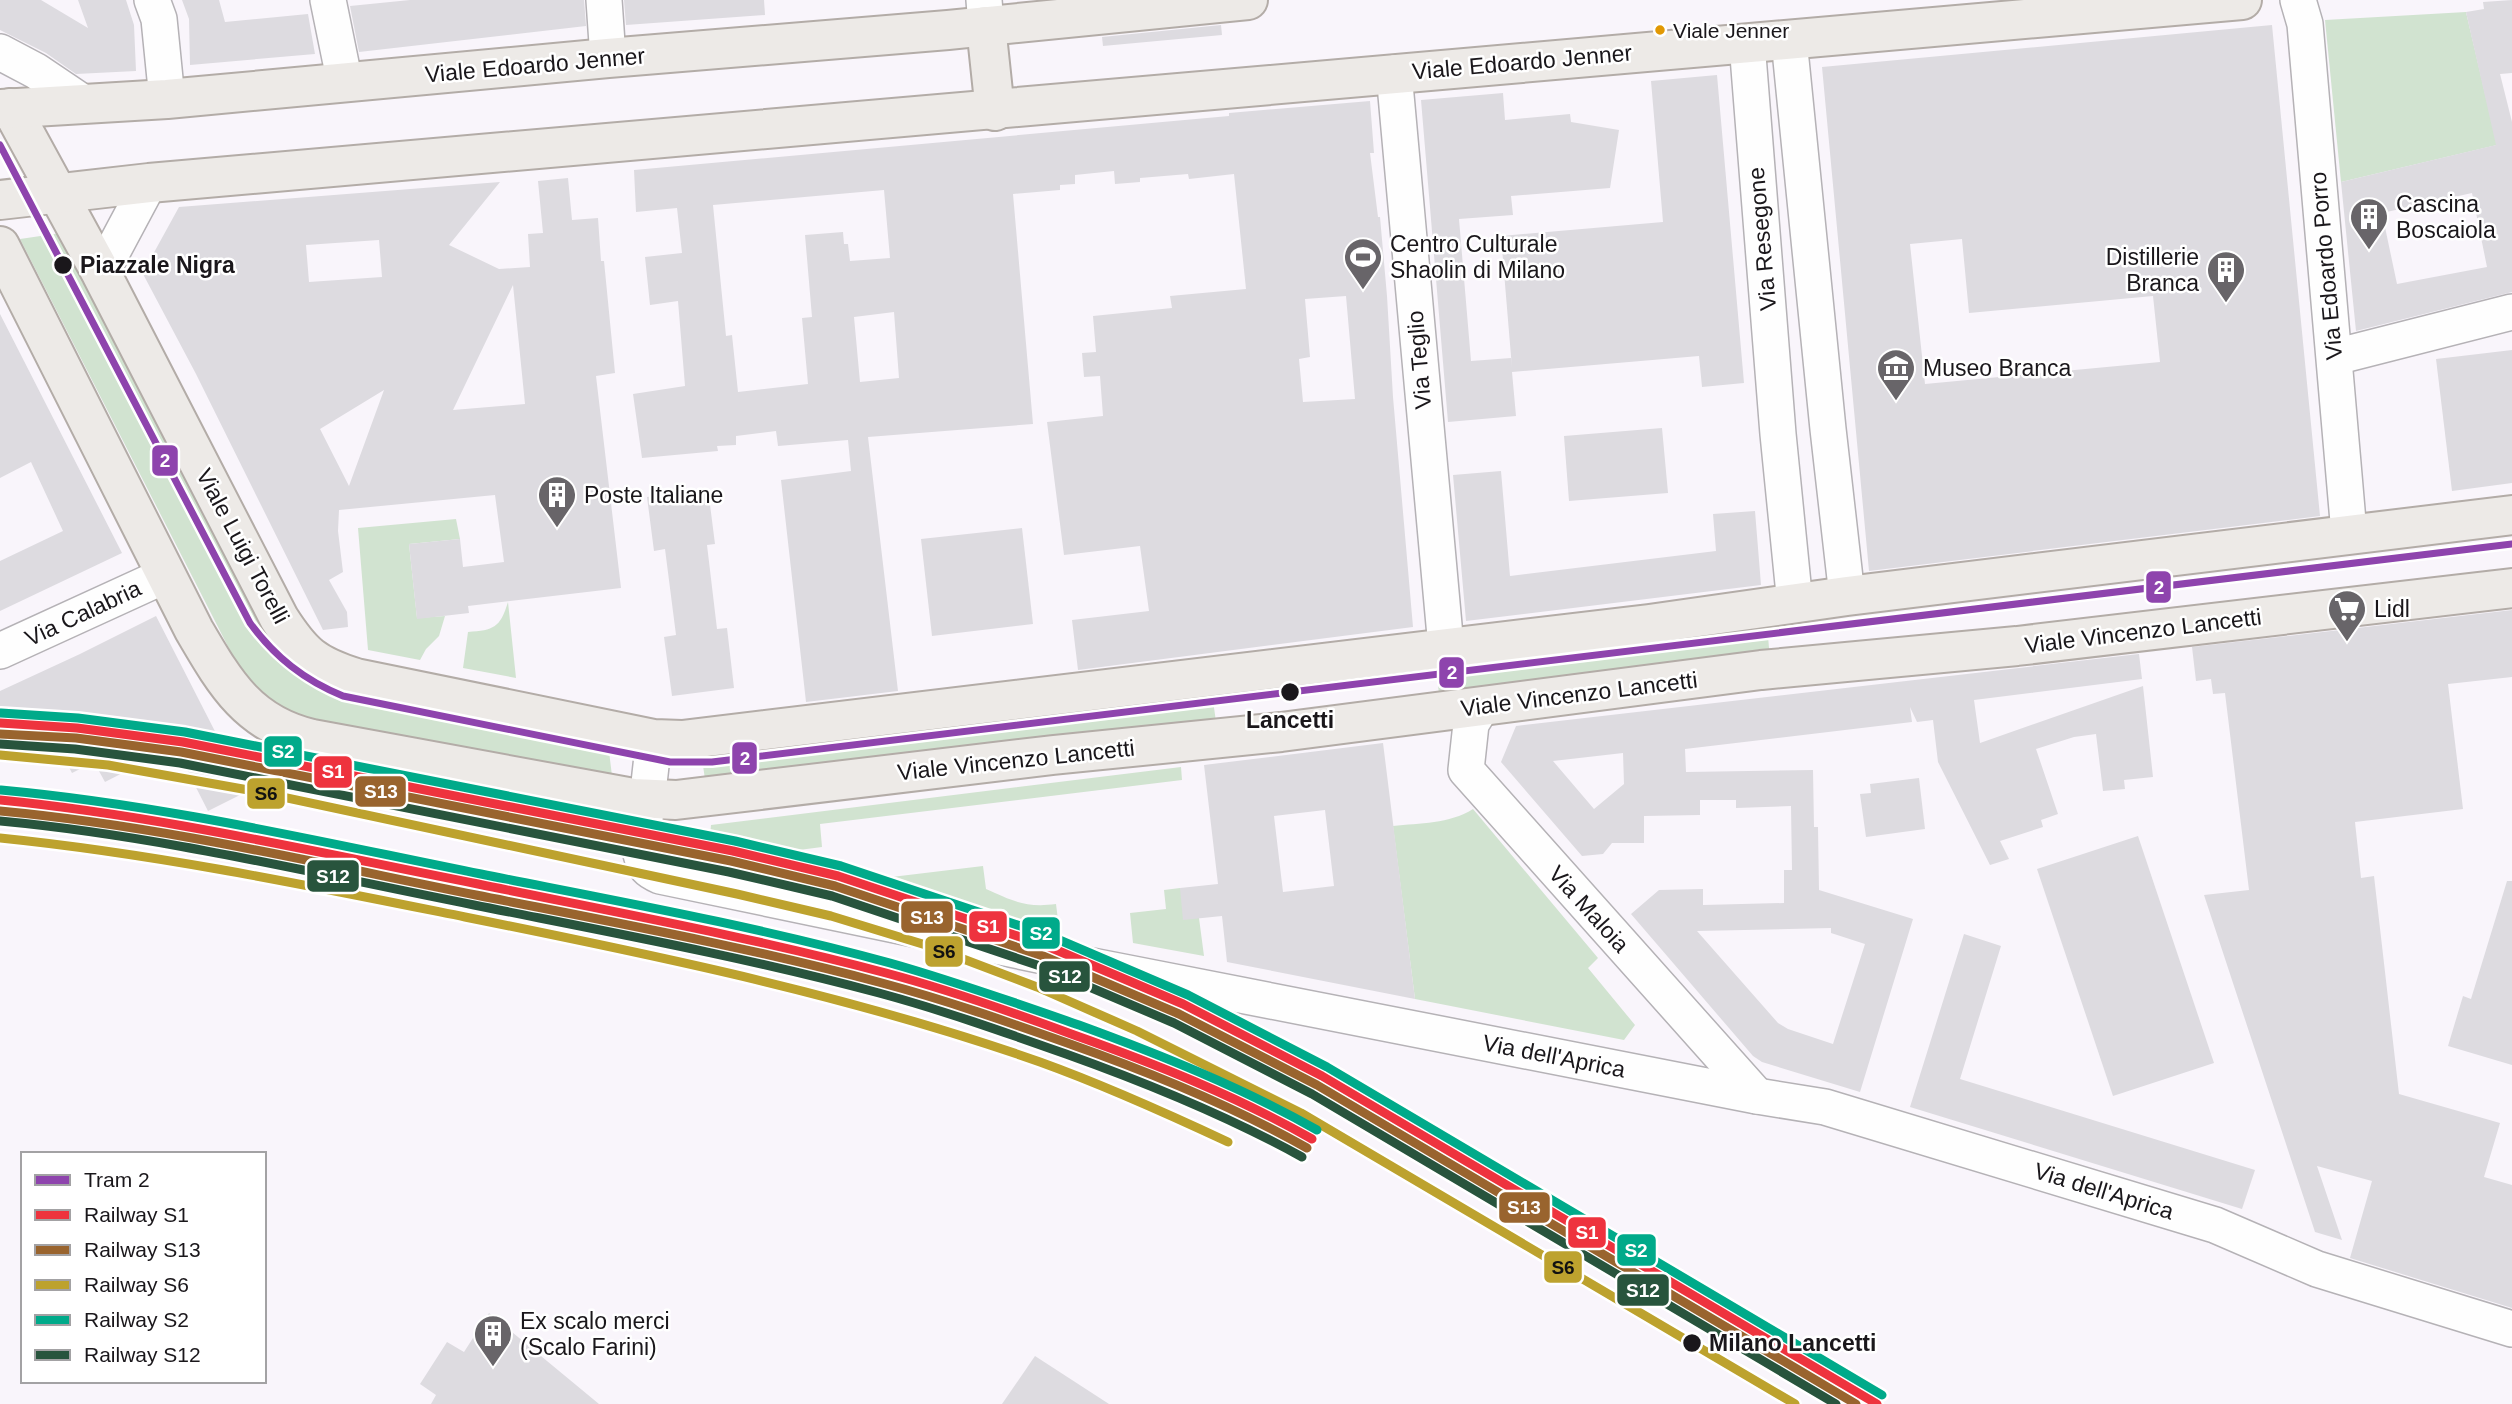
<svg xmlns="http://www.w3.org/2000/svg" width="2512" height="1404" viewBox="0 0 2512 1404" font-family="Arial,sans-serif">
<style>
.green{fill:#d1e3d0}
.building{fill:#dddbe0;fill-rule:evenodd}
.lines{fill:none;stroke-linecap:round;stroke-linejoin:round}
.minor-casing{stroke:#b5b2b6;stroke-width:38}
.major-casing{stroke:#b3aca7;stroke-width:42}
.minor{stroke:#fefefe;stroke-width:35}
.major{stroke:#edeae7;stroke-width:38}
.rail-1-casing{stroke:#fff;stroke-width:14}
.rail-2-casing{stroke:#fff;stroke-width:14}
.rail-3-casing{stroke:#fff;stroke-width:14}
.rail-4-casing{stroke:#fff;stroke-width:14}
.rail-5-casing{stroke:#fff;stroke-width:14}
.rail-1{stroke:#ee333e;stroke-width:9}
.rail-2{stroke:#99642e;stroke-width:9}
.rail-3{stroke:#bda22e;stroke-width:9}
.rail-4{stroke:#00aa8a;stroke-width:9}
.rail-5{stroke:#28543d;stroke-width:9}
.tram-1-casing{stroke:#fff;stroke-width:12}
.tram-1{stroke:#8e44ad;stroke-width:7}
.bus-dot{fill:#e19803;stroke:#fff;stroke-width:2.5}
.stop-dot{fill:#1a171b;stroke:#fff;stroke-width:2.5}
.labels{text-anchor:middle;stroke-width:5;stroke-linejoin:round;paint-order:stroke}
.bus-label{font-size:21px;fill:#1a171b;stroke:#fff;text-anchor:start}
.street-label{font-size:23px;fill:#1a171b;stroke:#fff}
.poi-label{font-size:23px;fill:#1a171b;stroke:#fff;text-anchor:start}
.stop-label{font-size:23px;font-weight:bold;fill:#1a171b;stroke:#fff;text-anchor:start}
.line-badge{stroke:#fff;stroke-width:2.5}
.badge-label{font-size:19px;text-anchor:middle;font-weight:bold;fill:#fff}
.pale-badge-label{font-size:19px;text-anchor:middle;font-weight:bold;fill:#111}
</style>
<rect width="100%" height="100%" fill="#f9f5fb"/>
<!-- green -->
<g class="green">
<polygon points="2466,12 2497,145 2341,182 2325,20"/>
<polygon points="61,233 271,636 608,743 613,784 332,731 279,710 242,674 20,239"/>
<polygon points="456,519 460,539 409,544 417,618 445,616 439,636 426,649 420,660 368,650 358,528"/>
<path d="M508,602L516,678L463,668L468,632C494,630 500,628 508,602Z"/>
<polygon points="1767,624 1770,660 1440,703 1435,658"/>
<polygon points="1211,686 1217,729 706,786 701,752"/>
<path d="M1181,767L1182,780L820,824L822,847L799,850L802,868L848,864L850,882L983,866L986,889C1013,901 1026,908 1056,904L1059,928L708,858L711,825Z"/>
<path d="M1473,809L1598,958L1588,968L1635,1025L1624,1040L1415,999L1393,826C1420,823 1449,824 1473,809Z"/>
<polygon points="1180,888 1199,918 1204,956 1133,943 1130,913 1166,909 1164,890"/>
</g>
<!-- building -->
<g class="building">
<polygon points="0,0 41,0 88,28 78,0 126,0 134,25 136,71 76,74 46,53 0,30"/>
<polygon points="182,0 219,0 225,22 308,14 315,54 190,65 189,19"/>
<polygon points="410,0 584,0 586,26 359,52 350,6"/>
<polygon points="624,0 764,0 765,15 626,25"/>
<path d="M2512,0V73L2500,74L2512,122V292L2356,331L2341,182L2496,145L2466,12L2484,9L2483,2ZM2472,193L2487,267L2397,284L2382,213Z"/>
<polygon points="1221,25 1222,35 1103,46 1102,37"/>
<path d="M2272,25L2320,516L1869,571L1822,67ZM1962,239L1969,313L2153,296L2160,362L1925,384L1910,244Z"/>
<polygon points="1717,75 1744,383 1702,387 1699,356 1512,372 1516,416 1448,422 1421,100 1503,93 1505,120 1570,114 1571,122 1619,130 1610,188 1511,196 1513,215 1459,219 1471,361 1511,358 1512,368 1501,236 1663,222 1651,81"/>
<path d="M1370,101L1374,153H1370L1378,217H1380L1387,296L1393,397L1413,627L1078,670L1072,620L1149,611L1140,546L1064,555L1047,422L1103,416L1100,376L1084,377L1082,353L1096,352L1093,316L1172,308L1170,296L1246,289L1234,174L1189,179L1188,174L1140,178V182L1115,184L1114,171L1075,175V184L1060,185V190L1013,194L1033,424L868,437L898,691L806,702L781,480L851,471L848,440L778,446L776,431L736,436V445L717,446L718,451L642,458L633,394L685,386L678,301L650,305L645,257L682,253L677,208L636,212L634,170L1229,116V113ZM884,190L890,258L850,261L848,244H844L843,232L805,235L812,317L802,318L808,384L738,392L732,335L726,336L713,205ZM1346,296L1355,399L1303,402L1299,359L1310,357L1305,299ZM894,312L899,378L860,382L854,317Z"/>
<path d="M568,178L572,220L598,218L601,261H604L615,373L596,376L621,588L468,606L469,613L417,619L409,544L460,539L463,567L504,562L495,495L339,510L338,531L343,572L329,580L347,612L348,627L323,630L196,374L143,274L146,267L179,207L500,182L449,245L499,269L530,267L528,234L543,233L538,181ZM379,240L382,277L309,282L306,245ZM513,285L525,404L453,410ZM384,390L349,486L320,429Z"/>
<polygon points="0,314 122,553 0,611 0,561 63,531 31,462 0,478"/>
<polygon points="2512,350 2512,483 2452,491 2436,359"/>
<polygon points="1662,428 1668,493 1569,501 1564,436"/>
<polygon points="1501,471 1510,576 1716,551 1713,514 1755,511 1761,585 1466,621 1453,475"/>
<polygon points="708,489 715,544 707,545 717,629 727,628 734,688 672,696 664,637 676,635 665,549 654,551 647,497"/>
<polygon points="1022,528 1033,624 932,636 921,539"/>
<polygon points="2512,610 2512,677 2448,684 2463,809 2355,822 2361,878 2374,876 2399,1094 2500,1123 2484,1177 2512,1185 2512,1308 2350,1258 2372,1181 2317,1166 2342,1240 2315,1232 2204,895 2249,890 2225,693 2213,694 2211,679 2196,681 2192,647"/>
<polygon points="156,616 246,792 208,811 175,746 105,782 94,762 72,773 56,742 34,754 24,732 0,740 0,691 80,654"/>
<path d="M2139,654L2142,679L1974,700L1980,743L2143,686L2153,777L2124,780L2125,789L2103,791L2096,734L2074,737L2036,749L2058,814L2041,820L2043,827L2000,841L2009,859L1990,865L1938,762L1933,720L1917,722L1910,707L1912,722L1685,749L1686,772L1813,770L1814,827H1818L1819,890L1913,919L1860,1092L1762,1062L1753,1056L1631,914L1659,890L1703,889V905L1784,903V870H1792L1791,806L1736,808V800H1700V815L1644,816V843H1612L1603,854L1582,856L1501,762L1516,726ZM1623,753L1624,784L1594,809L1553,761ZM1831,928V933L1865,944L1833,1044L1788,1029L1778,1023L1697,931Z"/>
<path d="M1383,743L1415,999L1227,962L1222,916L1183,920L1180,888L1218,884L1204,765ZM1325,810L1334,886L1283,892L1274,816Z"/>
<polygon points="1919,778 1925,829 1866,837 1860,794 1871,793 1870,784"/>
<polygon points="2138,836 2214,1063 2113,1096 2037,869"/>
<polygon points="2507,881 2512,881 2512,1065 2448,1046 2463,996 2471,999"/>
<polygon points="1964,934 2001,946 1960,1079 2255,1170 2242,1209 1910,1107"/>
<polygon points="489,1313 599,1404 431,1404 436,1395 420,1384 447,1342 464,1352"/>
<polygon points="1035,1356 1109,1404 1002,1404"/>
</g>
<g class="lines">
<defs>
<g id="minor">
<polyline points="152,0 159,19 167,99"/>
<polyline points="328,0 345,83"/>
<polyline points="604,0 608,58"/>
<polyline points="984,0 986,26"/>
<polyline points="2298,0 2305,24 2349,533"/>
<polyline points="1789,40 1828,429 1847,596"/>
<polyline points="1747,43 1778,434 1795,604"/>
<polyline points="0,52 36,71 85,104"/>
<polyline points="1394,73 1446,647"/>
<polyline points="101,273 149,183"/>
<polyline points="2335,357 2512,312"/>
<polyline points="0,651 166,575"/>
<polyline points="1481,708 1471,724 1466,770 1757,1096"/>
<path d="M654,739L641,854C644,867 648,871 660,876L1077,963L1757,1096L1825,1107L2215,1225L2317,1269L2512,1329"/>
</g>
<g id="major">
<polyline points="986,26 995,111"/>
<path d="M11,108L101,273L279,618C302,654 314,665 356,678L654,739L682,740L1649,624L1847,596L2512,515"/>
<polyline points="0,109 167,99 608,58 948,30 1248,0"/>
<polyline points="0,200 149,183 2242,0"/>
<path d="M0,246L194,630C225,683 248,724 312,739L633,798L676,800L1053,755L1281,732L1761,670L2017,646L2512,588"/>
</g>
</defs>
<!-- minor casing -->
<use href="#minor" class="minor-casing"/>
<!-- major casing -->
<use href="#major" class="major-casing"/>
<!-- minor -->
<use href="#minor" class="minor"/>
<!-- major -->
<use href="#major" class="major"/>
<defs>
<g id="rail-1">
<polyline points="0,723 77,728 183,742 733,851 838,876 1047,946 1183,1004 1322,1076 1877,1404"/>
<path d="M0,800C162,816 319,853 478,884C614,912 751,937 886,973C950,990 1012,1012 1074,1035C1156,1064 1236,1096 1312,1139"/>
</g>
<g id="rail-2">
<polyline points="0,734 76,738 181,752 731,861 835,886 1043,956 1179,1014 1317,1085 1856,1404"/>
<path d="M0,811C161,826 317,863 476,895C612,922 748,947 882,983C946,1000 1008,1022 1070,1044C1152,1073 1231,1105 1307,1148"/>
</g>
<g id="rail-3">
<polyline points="0,755 108,765 254,791 737,894 831,916 929,946 1037,987 1137,1031 1301,1113 1795,1404"/>
<path d="M0,838C157,854 311,886 465,917C659,956 853,996 1040,1062C1104,1085 1166,1113 1228,1142"/>
</g>
<g id="rail-4">
<polyline points="1,713 78,718 185,732 735,841 841,866 1050,936 1188,995 1327,1067 1882,1395"/>
<path d="M1,790C164,805 321,842 481,874C617,901 755,926 890,963C954,981 1016,1003 1079,1025C1161,1055 1241,1087 1317,1130"/>
</g>
<g id="rail-5">
<polyline points="0,744 75,749 180,763 729,872 832,896 1040,966 1174,1023 1312,1094 1836,1404"/>
<path d="M0,821C161,836 316,874 474,905C609,932 745,957 879,993C942,1010 1004,1032 1066,1054C1147,1083 1226,1115 1302,1157"/>
</g>
</defs>
<!-- rail-1 casing -->
<use href="#rail-1" class="rail-1-casing"/>
<!-- rail-2 casing -->
<use href="#rail-2" class="rail-2-casing"/>
<!-- rail-3 casing -->
<use href="#rail-3" class="rail-3-casing"/>
<!-- rail-4 casing -->
<use href="#rail-4" class="rail-4-casing"/>
<!-- rail-5 casing -->
<use href="#rail-5" class="rail-5-casing"/>
<!-- rail-1 -->
<use href="#rail-1" class="rail-1"/>
<!-- rail-2 -->
<use href="#rail-2" class="rail-2"/>
<!-- rail-3 -->
<use href="#rail-3" class="rail-3"/>
<!-- rail-4 -->
<use href="#rail-4" class="rail-4"/>
<!-- rail-5 -->
<use href="#rail-5" class="rail-5"/>
<defs>
<path id="tram-1" d="M0,145L250,623C275,657 304,680 343,696L670,762H712L2512,544"/>
</defs>
<!-- tram-1 casing -->
<use href="#tram-1" class="tram-1-casing"/>
<!-- tram-1 -->
<use href="#tram-1" class="tram-1"/>
</g>
<!-- icons -->
<defs>
<symbol id="building-pin" viewBox="-11 -11 22 30"><path d="M0 17L-7.5 6A9.5 9.5 0 1 1 7.5 6Z" fill="#686569" stroke="#fff"/><path d="M-4-6H4V6H1V3H-1V6H-4ZM-2.5-4.3h1.7v1.8h-1.7ZM.8-4.3h1.7v1.8H.8ZM-2.5-1h1.7V.8h-1.7ZM.8-1h1.7V.8H.8Z" fill="#fff"/></symbol>
<symbol id="stadium-pin" viewBox="-11 -11 22 30"><path d="M0 17L-7.5 6A9.5 9.5 0 1 1 7.5 6Z" fill="#686569" stroke="#fff"/><path d="M0-5a6.5 5 0 1 0 0 10a6.5 5 0 1 0 0-10ZM-3.5-1.8h7v3.6h-7Z" fill="#fff"/></symbol>
<symbol id="museum-pin" viewBox="-11 -11 22 30"><path d="M0 17L-7.5 6A9.5 9.5 0 1 1 7.5 6Z" fill="#686569" stroke="#fff"/><path d="M0-6L6-3V-2H-6V-3ZM-5-1h2V3h-2ZM-1-1h2V3h-2ZM3-1h2V3H3ZM-6 4H6V6H-6Z" fill="#fff"/></symbol>
<symbol id="supermarket-pin" viewBox="-11 -11 22 30"><path d="M0 17L-7.5 6A9.5 9.5 0 1 1 7.5 6Z" fill="#686569" stroke="#fff"/><path d="M-6-5.5h2.5l.6 2H6L4.5 2H-2.5L-4.4-4H-6ZM-1.5 3.2a1.3 1.3 0 1 0 .1 0ZM3 3.2a1.3 1.3 0 1 0 .1 0Z" fill="#fff"/></symbol>
</defs>
<g fill-rule="evenodd">
<use href="#building-pin" x="2347" y="195" width="44" height="60"/>
<use href="#stadium-pin" x="1341" y="235" width="44" height="60"/>
<use href="#building-pin" x="2204" y="248" width="44" height="60"/>
<use href="#museum-pin" x="1874" y="346" width="44" height="60"/>
<use href="#building-pin" x="535" y="473" width="44" height="60"/>
<use href="#supermarket-pin" x="2325" y="587" width="44" height="60"/>
<use href="#building-pin" x="471" y="1312" width="44" height="60"/>
</g>
<!-- markers -->
<circle class="bus-dot" cx="1660" cy="30" r="6"/>
<g class="stop-dot">
<circle cx="63" cy="265" r="10"/>
<circle cx="1290" cy="692" r="10"/>
<circle cx="1692" cy="1343" r="10"/>
</g>
<g class="labels">
<!-- bus labels -->
<g class="bus-label">
<text x="1673" y="38">Viale Jenner</text>
</g>
<!-- street labels -->
<g class="street-label">
<text transform="translate(1522 62) rotate(-5)" y="8">Viale Edoardo Jenner</text>
<text transform="translate(535 65) rotate(-5)" y="8">Viale Edoardo Jenner</text>
<text transform="translate(1762 239) rotate(-95)" y="8">Via Resegone</text>
<text transform="translate(2326 266) rotate(-95)" y="8">Via Edoardo Porro</text>
<text transform="translate(1419 360) rotate(-95)" y="8">Via Teglio</text>
<text transform="translate(243 546) rotate(62)" y="8">Viale Luigi Torelli</text>
<text transform="translate(83 613) rotate(-25)" y="8">Via Calabria</text>
<text transform="translate(2143 631) rotate(-7)" y="8">Viale Vincenzo Lancetti</text>
<text transform="translate(1579 694) rotate(-7)" y="8">Viale Vincenzo Lancetti</text>
<text transform="translate(1016 760) rotate(-6)" y="8">Viale Vincenzo Lancetti</text>
<text transform="translate(1589 909) rotate(48)" y="8">Via Maloia</text>
<text transform="translate(1554 1056) rotate(11)" y="8">Via dell'Aprica</text>
<text transform="translate(2104 1191) rotate(17)" y="8">Via dell'Aprica</text>
</g>
<!-- poi labels -->
<g class="poi-label">
<text x="2396" y="212">Cascina<tspan x="2396" dy="26">Boscaiola</tspan></text>
<text x="1390" y="252">Centro Culturale<tspan x="1390" dy="26">Shaolin di Milano</tspan></text>
<text x="2199" y="265" text-anchor="end">Distillerie<tspan x="2199" dy="26">Branca</tspan></text>
<text x="1923" y="376">Museo Branca</text>
<text x="584" y="503">Poste Italiane</text>
<text x="2374" y="617">Lidl</text>
<text x="520" y="1329">Ex scalo merci<tspan x="520" dy="26">(Scalo Farini)</tspan></text>
</g>
<!-- stop labels -->
<g class="stop-label">
<text x="80" y="273">Piazzale Nigra</text>
<text x="1290" y="728" text-anchor="middle">Lancetti</text>
<text x="1709" y="1351">Milano Lancetti</text>
</g>
</g>
<g class="line-badge">
<rect x="151" y="444" width="28" height="33" rx="7" fill="#8e44ad"/>
<rect x="2145" y="570" width="27" height="34" rx="7" fill="#8e44ad"/>
<rect x="1438" y="656" width="27" height="33" rx="7" fill="#8e44ad"/>
<rect x="263" y="735" width="40" height="33" rx="7" fill="#00aa8a"/>
<rect x="731" y="741" width="27" height="34" rx="7" fill="#8e44ad"/>
<rect x="313" y="755" width="40" height="34" rx="7" fill="#ee333e"/>
<rect x="354" y="775" width="53" height="33" rx="7" fill="#99642e"/>
<rect x="246" y="777" width="40" height="33" rx="7" fill="#bda22e"/>
<rect x="306" y="859" width="54" height="34" rx="7" fill="#28543d"/>
<rect x="900" y="900" width="54" height="34" rx="7" fill="#99642e"/>
<rect x="968" y="910" width="40" height="33" rx="7" fill="#ee333e"/>
<rect x="1021" y="916" width="40" height="34" rx="7" fill="#00aa8a"/>
<rect x="924" y="935" width="40" height="33" rx="7" fill="#bda22e"/>
<rect x="1038" y="960" width="53" height="33" rx="7" fill="#28543d"/>
<rect x="1498" y="1191" width="53" height="33" rx="7" fill="#99642e"/>
<rect x="1567" y="1216" width="40" height="33" rx="7" fill="#ee333e"/>
<rect x="1616" y="1233" width="41" height="34" rx="7" fill="#00aa8a"/>
<rect x="1543" y="1250" width="40" height="34" rx="7" fill="#bda22e"/>
<rect x="1616" y="1273" width="54" height="34" rx="7" fill="#28543d"/>
</g>
<g class="badge-label">
<text x="165" y="467">2</text>
<text x="2159" y="594">2</text>
<text x="1452" y="679">2</text>
<text x="283" y="758">S2</text>
<text x="745" y="765">2</text>
<text x="333" y="778">S1</text>
<text x="381" y="798">S13</text>
<text x="333" y="883">S12</text>
<text x="927" y="924">S13</text>
<text x="988" y="933">S1</text>
<text x="1041" y="940">S2</text>
<text x="1065" y="983">S12</text>
<text x="1524" y="1214">S13</text>
<text x="1587" y="1239">S1</text>
<text x="1636" y="1257">S2</text>
<text x="1643" y="1297">S12</text>
</g>
<g class="pale-badge-label">
<text x="266" y="800">S6</text>
<text x="944" y="958">S6</text>
<text x="1563" y="1274">S6</text>
</g>
<!-- legend -->
<rect x="21" y="1152" width="245" height="231" fill="#ffffff" stroke="#a3a2a4" stroke-width="2"/>
<rect x="35" y="1175" width="35" height="10" fill="#8e44ad" stroke="#a3a2a4" stroke-width="2"/>
<text x="84" y="1187" font-size="21" fill="#1a171b">Tram 2</text>
<rect x="35" y="1210" width="35" height="10" fill="#ee333e" stroke="#a3a2a4" stroke-width="2"/>
<text x="84" y="1222" font-size="21" fill="#1a171b">Railway S1</text>
<rect x="35" y="1245" width="35" height="10" fill="#99642e" stroke="#a3a2a4" stroke-width="2"/>
<text x="84" y="1257" font-size="21" fill="#1a171b">Railway S13</text>
<rect x="35" y="1280" width="35" height="10" fill="#bda22e" stroke="#a3a2a4" stroke-width="2"/>
<text x="84" y="1292" font-size="21" fill="#1a171b">Railway S6</text>
<rect x="35" y="1315" width="35" height="10" fill="#00aa8a" stroke="#a3a2a4" stroke-width="2"/>
<text x="84" y="1327" font-size="21" fill="#1a171b">Railway S2</text>
<rect x="35" y="1350" width="35" height="10" fill="#28543d" stroke="#a3a2a4" stroke-width="2"/>
<text x="84" y="1362" font-size="21" fill="#1a171b">Railway S12</text>
</svg>
